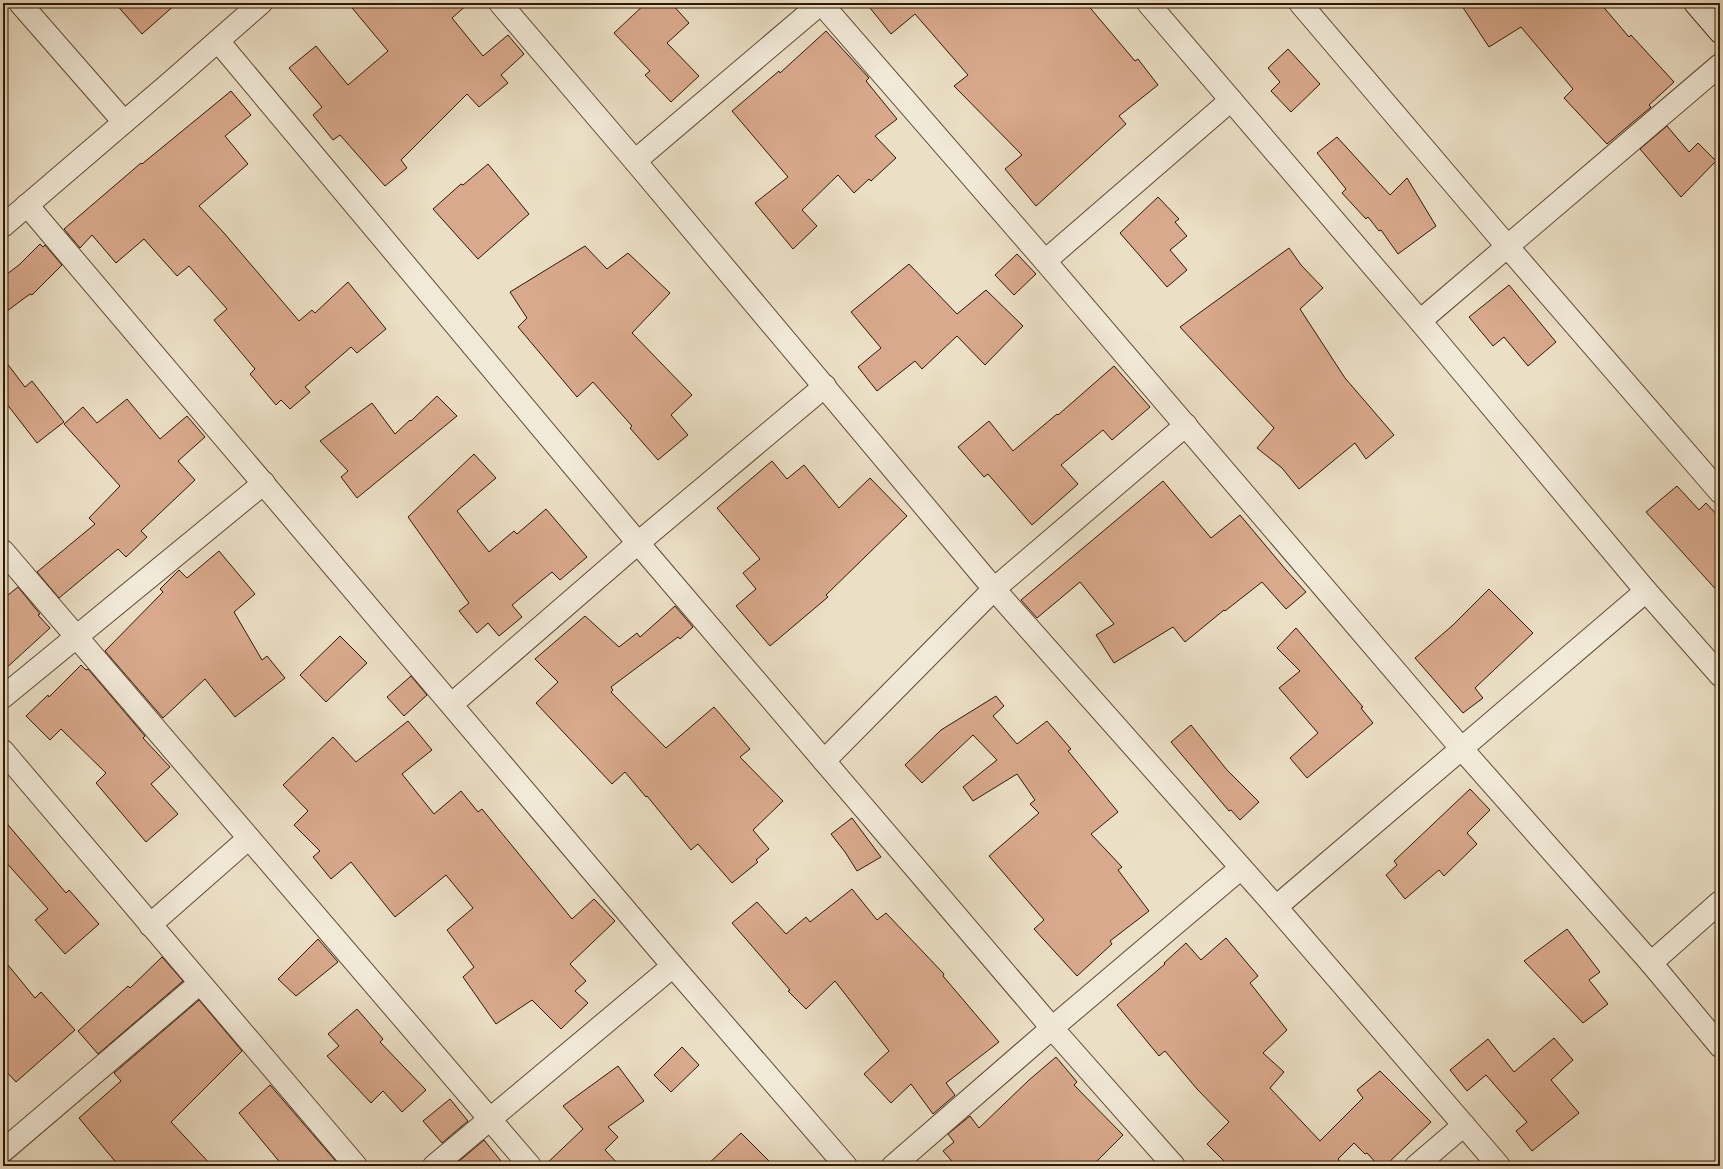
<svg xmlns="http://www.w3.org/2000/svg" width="1723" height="1169" viewBox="0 0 1723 1169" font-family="Vollkorn,serif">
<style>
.building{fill:#d8a98c;stroke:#321803}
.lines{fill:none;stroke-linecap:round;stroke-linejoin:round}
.street-casing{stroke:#604a34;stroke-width:24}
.secondary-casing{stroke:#321803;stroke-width:24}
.street{stroke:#f2ead9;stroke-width:22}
.secondary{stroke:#f2ead9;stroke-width:22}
</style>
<rect width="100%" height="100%" fill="#ebdfc5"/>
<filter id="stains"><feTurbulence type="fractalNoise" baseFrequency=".005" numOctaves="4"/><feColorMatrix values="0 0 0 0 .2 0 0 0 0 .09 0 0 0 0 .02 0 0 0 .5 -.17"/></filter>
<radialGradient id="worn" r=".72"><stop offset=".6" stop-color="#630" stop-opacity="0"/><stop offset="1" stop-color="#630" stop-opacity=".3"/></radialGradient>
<!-- building -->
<g class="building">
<polygon points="115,3 177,3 142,34"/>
<polygon points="348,3 469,3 452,18 483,56 508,35 524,54 501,75 508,83 479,107 467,94 401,160 407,168 385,186 340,135 333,140 313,115 322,107 289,68 316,46 348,85 388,51"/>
<polygon points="646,3 671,3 689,23 667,43 699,76 671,102 645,75 650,71 614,33"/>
<polygon points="866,3 1086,3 1135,61 1138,59 1158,85 1119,116 1126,124 1036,206 1005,169 1022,155 954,86 968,75 915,14 891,34"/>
<polygon points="1460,3 1600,3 1629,37 1631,35 1674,82 1649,105 1651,107 1607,144 1564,98 1573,89 1521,27 1489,47"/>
<polygon points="826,31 869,78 866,81 897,119 875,136 896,158 871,181 869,179 854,193 838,175 802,210 817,226 793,249 755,203 788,177 732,111 779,71 780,73"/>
<polygon points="1288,49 1320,84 1291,112 1271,91 1280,82 1268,68"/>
<polygon points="231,91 251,115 225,136 248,164 199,206 224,233 299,321 312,310 315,313 348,282 386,329 357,353 351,347 305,387 310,392 290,409 281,400 276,405 250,374 255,369 214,320 227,309 189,266 177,276 144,239 116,263 92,235 80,248 64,229 141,163 142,164"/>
<polygon points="1667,126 1689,152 1698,143 1716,161 1681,197 1640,149"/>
<polygon points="1337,137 1390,195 1407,178 1436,226 1398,254 1381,230 1379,231 1368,217 1366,219 1342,193 1346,189 1317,153"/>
<polygon points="488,164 529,214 478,259 433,209 461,184 463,185"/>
<polygon points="1158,197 1179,219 1175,222 1187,236 1170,250 1187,270 1167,287 1120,233"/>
<polygon points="40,244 43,247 45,245 62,265 32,295 30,294 3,314 3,277 19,265"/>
<polygon points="585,246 607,269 628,253 670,293 632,333 692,395 671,415 688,435 658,460 630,428 632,426 593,382 577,397 518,327 527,318 510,292"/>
<polygon points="1289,248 1301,265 1323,288 1300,309 1345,378 1394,435 1366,459 1355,443 1299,489 1282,468 1257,448 1274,428 1180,327"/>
<polygon points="1017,254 1036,274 1014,295 995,275"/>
<polygon points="909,264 957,314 986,290 1023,326 985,365 957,336 922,369 915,361 877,391 858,367 881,348 851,312"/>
<polygon points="1509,285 1556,342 1528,366 1504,337 1493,346 1469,317"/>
<polygon points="3,358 25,387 32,381 64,422 37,443 3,399"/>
<polygon points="1114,366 1150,407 1112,440 1103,430 1061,465 1078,484 1032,525 988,474 984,477 958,447 989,421 1013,451 1057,414 1058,415"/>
<polygon points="437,396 457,416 357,498 341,477 348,471 320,441 372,403 395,434 410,420 411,421"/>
<polygon points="127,399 160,439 187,416 205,437 178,461 195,480 141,531 147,537 126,557 118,549 59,598 37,572 95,524 89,518 120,486 64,424 83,407 97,423"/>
<polygon points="474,454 496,478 457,511 489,552 514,531 517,534 546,509 587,557 560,580 552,572 512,605 522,617 499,636 488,623 477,633 459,611 469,603 408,517"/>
<polygon points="772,461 787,479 804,465 839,508 870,478 907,516 826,595 828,597 770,646 736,606 756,589 743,573 760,559 717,508"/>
<polygon points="1163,481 1211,538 1240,515 1286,570 1306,592 1286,609 1262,582 1225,611 1224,610 1185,642 1173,627 1114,663 1096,635 1114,624 1080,582 1037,618 1021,600"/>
<polygon points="1677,486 1699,510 1706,503 1720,518 1720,594 1646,512"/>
<polygon points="219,551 255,594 234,612 262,660 267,656 285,678 235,717 205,679 163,718 105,651 163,592 160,589 179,570 187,578"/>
<polygon points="18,587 40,614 38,615 50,628 3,671 3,599"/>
<polygon points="1489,589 1533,633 1475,688 1483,698 1463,713 1415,658 1453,625"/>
<polygon points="675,606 693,627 680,639 678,637 611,687 613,690 611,692 666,748 714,707 750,749 740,757 783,801 753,830 769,849 756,860 758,862 732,883 698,844 691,850 647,796 646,797 625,772 612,784 536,703 558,682 535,659 585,616 619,647 637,633 640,637"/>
<polygon points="1296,628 1363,707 1361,708 1373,723 1307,778 1290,758 1318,733 1279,688 1300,671 1277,648"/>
<polygon points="340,636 367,663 326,702 300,675"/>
<polygon points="81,665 86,670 88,669 145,736 143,738 170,767 151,784 178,814 146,842 96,783 106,773 61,729 50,740 26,716 48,695 49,697"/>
<polygon points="411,676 427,695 404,716 387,697"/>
<polygon points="996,696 1004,706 993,716 1017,744 1047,721 1071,749 1068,751 1118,812 1091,834 1122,867 1118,870 1149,911 1110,941 1112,944 1077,976 1034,929 1044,920 989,856 1039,813 1030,804 1035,800 1017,774 973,801 963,787 997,760 973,735 922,783 905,765 941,730"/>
<polygon points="408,721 432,750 402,774 434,814 461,791 478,812 482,809 572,919 594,899 615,921 570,964 586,981 575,991 588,1003 561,1029 532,1000 496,1024 463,977 474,967 447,930 473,908 446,875 395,917 351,862 331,879 313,857 320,851 294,825 308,811 283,785 333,737 356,762"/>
<polygon points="1191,725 1227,770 1259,802 1240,820 1231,810 1229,811 1171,742"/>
<polygon points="1470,789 1490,810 1467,833 1477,844 1444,876 1439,870 1405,899 1386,875 1397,865 1394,861"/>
<polygon points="852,818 881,857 857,871 845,852 831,834"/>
<polygon points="3,819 66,893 69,890 99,924 65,954 35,920 48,909 3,859"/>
<polygon points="852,889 877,920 886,913 944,974 943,976 999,1042 946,1083 955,1095 933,1114 911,1084 891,1103 864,1074 889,1051 835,981 806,1009 788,991 790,990 732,923 757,902 786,934 806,917 810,922"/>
<polygon points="1567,929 1600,972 1589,980 1608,1004 1583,1023 1524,961"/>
<polygon points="1226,938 1258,976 1250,983 1287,1030 1263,1053 1284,1072 1270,1088 1320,1141 1363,1098 1357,1090 1380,1071 1431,1122 1385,1166 1379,1166 1367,1153 1365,1154 1354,1143 1338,1159 1344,1166 1229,1166 1207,1144 1229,1122 1197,1089 1165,1051 1159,1056 1117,1005 1165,964 1164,963 1186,943 1201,960"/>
<polygon points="318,939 338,962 296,996 278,979"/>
<polygon points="162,957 183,981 98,1054 78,1031 128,986 130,988"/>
<polygon points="3,959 35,998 41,992 75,1030 16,1082 3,1068"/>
<polygon points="199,1000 242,1051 171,1122 212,1166 119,1166 79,1118 121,1081 114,1073"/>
<polygon points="357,1009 383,1039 380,1042 426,1090 402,1112 383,1091 371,1103 327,1056 339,1046 328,1034"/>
<polygon points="1554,1038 1573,1060 1551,1080 1579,1113 1532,1151 1516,1131 1527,1122 1486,1075 1467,1091 1450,1070 1488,1039 1514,1072"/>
<polygon points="682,1047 699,1065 671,1092 654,1075"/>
<polygon points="1056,1057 1077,1082 1074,1085 1123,1135 1092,1166 956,1166 943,1151 954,1142 948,1134 970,1116 979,1128 1029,1080"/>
<polygon points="618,1066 644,1101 608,1127 618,1137 605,1150 620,1166 544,1166 583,1129 563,1106"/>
<polygon points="270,1085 340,1166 283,1166 239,1113"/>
<polygon points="450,1099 468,1121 442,1143 423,1121"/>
<polygon points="741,1133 774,1166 706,1166"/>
<polygon points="484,1140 505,1166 460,1166 457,1163"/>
</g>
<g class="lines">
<defs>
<g id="street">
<polyline points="20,3 124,122"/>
<polyline points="500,3 635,161 994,589 1276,907 1499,1166"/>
<polyline points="821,3 1045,261 1461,748 1651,963 1720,1046"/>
<polyline points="1148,3 1420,321 1646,591 1720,675"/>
<polyline points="1300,3 1507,246 1720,492"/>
<polyline points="218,41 638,543 1052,1028 1174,1166"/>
<polyline points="635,161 821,3"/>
<polyline points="27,205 673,966 846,1166"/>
<polyline points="3,226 171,82 261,3"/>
<polyline points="1045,261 1231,100"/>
<polyline points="1420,321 1720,65"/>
<polyline points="3,551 530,1166"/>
<polyline points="3,697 264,483"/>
<polyline points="452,704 638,543 825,386"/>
<polyline points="3,751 356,1166"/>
<polyline points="824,761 994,589 1186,425"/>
<polyline points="1276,907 1646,591"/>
<polyline points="150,925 249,838"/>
<polyline points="1651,963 1720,902"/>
<polyline points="3,1151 200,983"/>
<polyline points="434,1166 673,966"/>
<polyline points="893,1166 1052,1028 1241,868"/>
<polyline points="1416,1166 1464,1125"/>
</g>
<polyline id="secondary" points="1695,3 1720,32"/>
</defs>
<!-- street casing -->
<use href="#street" class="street-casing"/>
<!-- secondary casing -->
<use href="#secondary" class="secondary-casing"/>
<!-- street -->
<use href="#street" class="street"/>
<!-- secondary -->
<use href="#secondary" class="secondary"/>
</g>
<!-- margin -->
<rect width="1723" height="1169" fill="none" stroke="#ebdfc5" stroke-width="16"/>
<rect x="4" y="4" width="1715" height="1161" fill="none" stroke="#321803" stroke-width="2"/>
<rect x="8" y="8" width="1707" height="1153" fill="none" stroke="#321803"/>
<rect width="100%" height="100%" filter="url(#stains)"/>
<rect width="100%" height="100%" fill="url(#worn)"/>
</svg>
